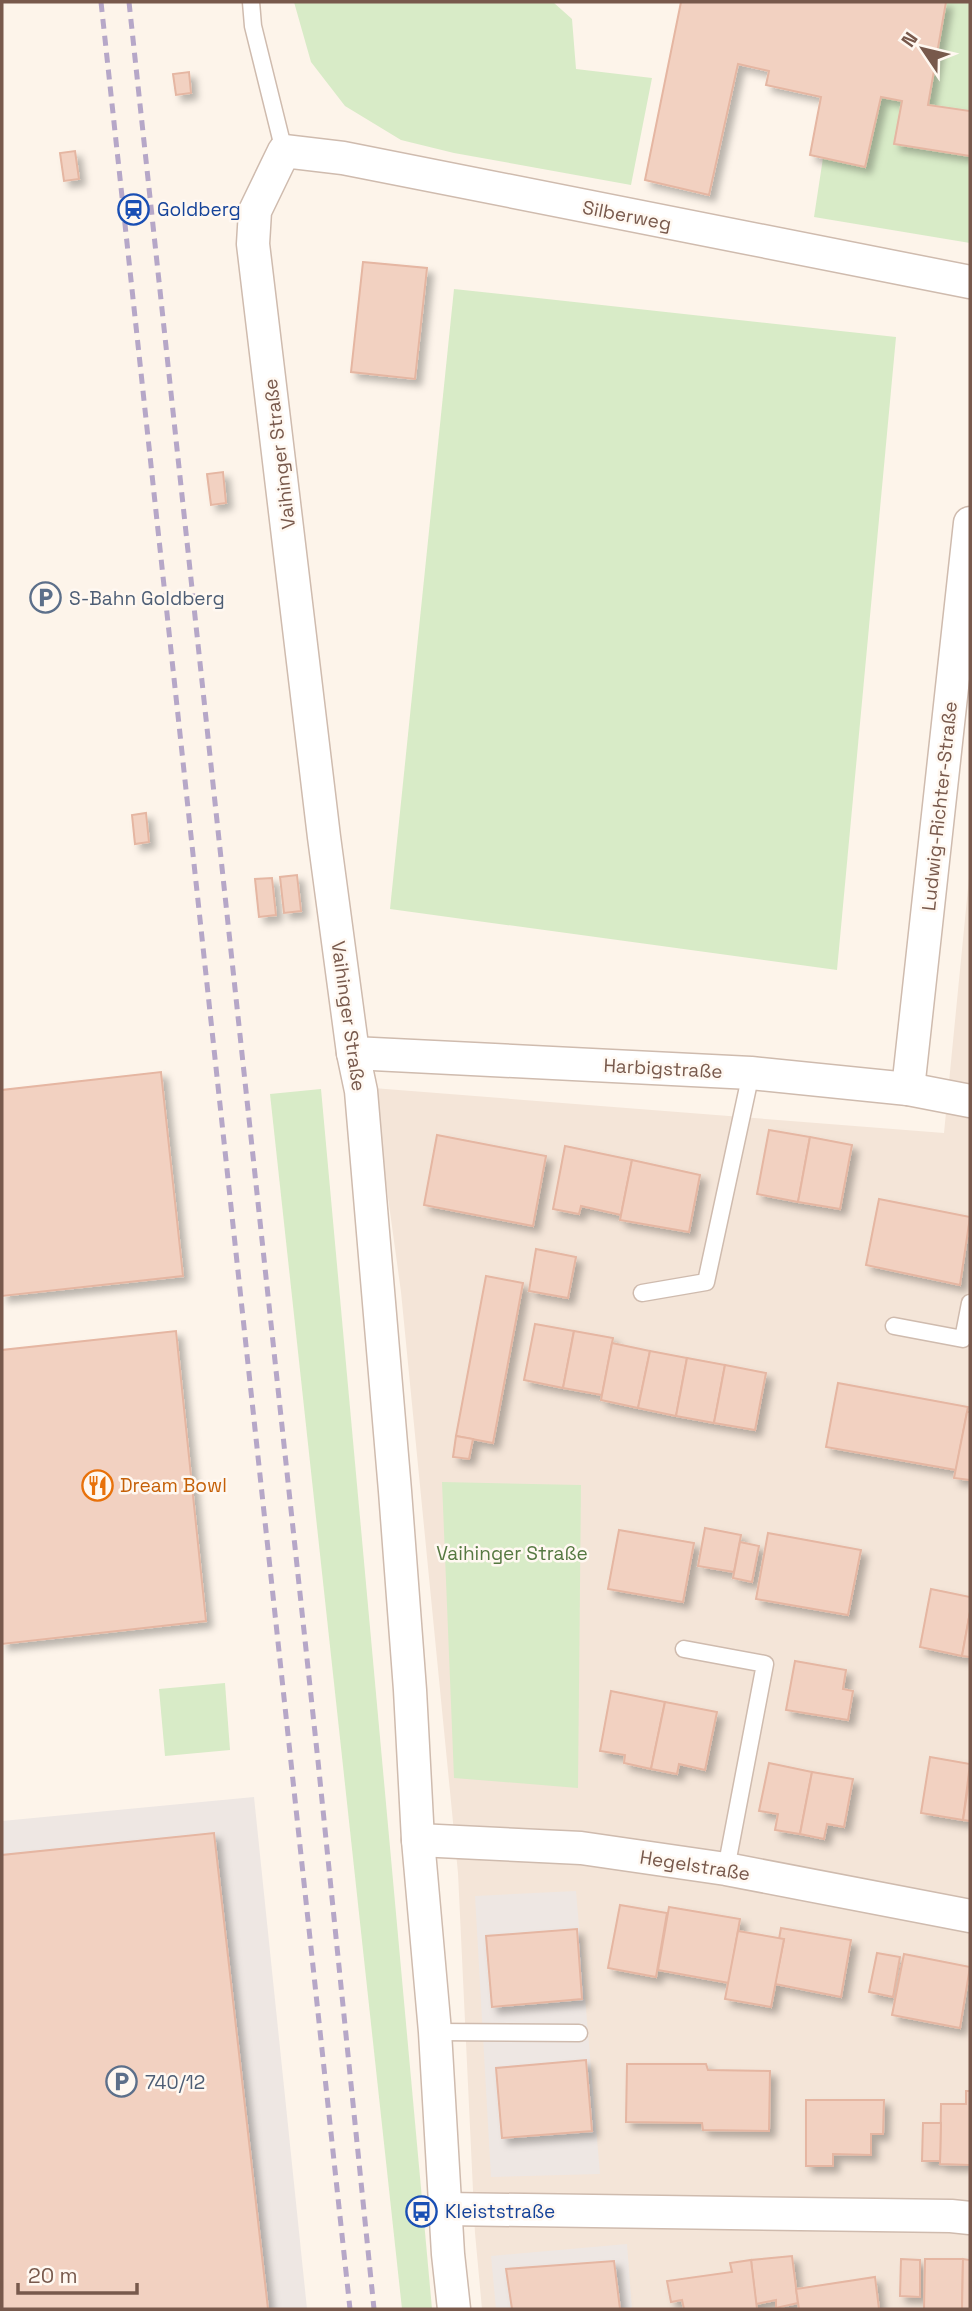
<svg xmlns="http://www.w3.org/2000/svg" width="972" height="2311" viewBox="0 0 972 2311" font-family="'Space Grotesk',sans-serif">
<style>
.residential{fill:#f4e5d8}
.industrial{fill:#eee7e3}
.green{fill:#d8ebc7}
.building{fill:#f2d1c1;stroke:#e5b6a2;stroke-width:2;filter:url(#shadow)}
.lines{fill:none;stroke-linecap:round;stroke-linejoin:round}
.service-casing{stroke:#cfbbae;stroke-width:19}
.minor-casing{stroke:#cfbbae;stroke-width:35}
.service{stroke:#fff;stroke-width:16}
.minor{stroke:#fff;stroke-width:32}
.rail{stroke:#b6a7c8;stroke-width:5;stroke-dasharray:10 7;stroke-linecap:butt}
.labels{text-anchor:middle;stroke-width:5;stroke-linejoin:round;paint-order:stroke}
.transit-label{font-size:19px;fill:#164399;stroke:#fff8f1;text-anchor:start}
.street-label{font-size:19px;fill:#78594c;stroke:#fff8f1}
.service-label{font-size:19px;fill:#4e5e75;stroke:#fff8f1;text-anchor:start}
.food-label{font-size:19px;fill:#c56008;stroke:#fff8f1;text-anchor:start}
.park-label{font-size:19px;fill:#557841;stroke:#fff8f1}
</style>
<defs>
<filter id="shadow"><feDropShadow dx="6" dy="6" stdDeviation="3.5" flood-color="#0004"/></filter>
</defs>
<rect width="100%" height="100%" fill="#fdf4ea"/>
<!-- residential -->
<polygon class="residential" points="970,868 970,2309 482,2309 475,2233 458,1873 401,1292 373,1088 944,1133"/>
<!-- industrial -->
<g class="industrial">
<polygon points="254,1797 307,2309 2,2309 2,1821"/>
<polygon points="576,1891 600,2174 491,2177 475,1896"/>
<polygon points="627,2244 632,2309 496,2309 491,2256"/>
</g>
<!-- green -->
<g class="green">
<polygon points="294,2 553,2 572,19 576,69 652,78 631,185 454,153 401,140 345,106 311,62"/>
<polygon points="946,2 970,2 970,111 928,105"/>
<polygon points="881,97 902,101 894,144 970,156 970,243 814,217 823,158 865,167"/>
<polygon points="454,289 896,337 837,970 390,909"/>
<polygon points="321,1089 432,2309 402,2309 270,1094"/>
<polygon points="442,1482 581,1485 578,1788 454,1778"/>
<polygon points="225,1683 230,1750 165,1756 159,1689"/>
</g>
<!-- building -->
<g class="building">
<polygon points="681,2 946,2 928,105 970,111 970,156 894,144 902,101 881,97 865,167 810,155 821,97 766,85 769,71 738,64 709,195 645,180"/>
<polygon points="189,72 191,93 176,95 173,74"/>
<polygon points="75,151 79,179 64,181 60,153"/>
<polygon points="363,262 427,268 415,379 351,372"/>
<polygon points="223,472 226,503 211,505 207,474"/>
<polygon points="146,813 149,842 135,844 132,815"/>
<polygon points="297,875 301,911 284,913 280,877"/>
<polygon points="272,878 276,915 259,917 255,879"/>
<polygon points="161,1072 183,1276 2,1296 2,1090"/>
<polygon points="769,1130 810,1137 798,1202 757,1194"/>
<polygon points="437,1135 546,1156 533,1226 424,1205"/>
<polygon points="810,1137 852,1145 840,1209 798,1202"/>
<polygon points="565,1146 632,1160 621,1215 581,1206 579,1214 553,1209"/>
<polygon points="632,1160 700,1175 689,1232 620,1220"/>
<polygon points="879,1199 970,1217 960,1285 866,1265"/>
<polygon points="536,1249 576,1257 568,1298 529,1291"/>
<polygon points="486,1276 523,1283 493,1443 456,1436"/>
<polygon points="535,1324 574,1331 563,1388 524,1380"/>
<polygon points="176,1331 206,1621 2,1644 2,1350"/>
<polygon points="574,1331 613,1338 602,1395 563,1388"/>
<polygon points="612,1343 650,1351 638,1408 601,1400"/>
<polygon points="650,1351 687,1358 676,1416 638,1408"/>
<polygon points="687,1358 725,1365 714,1423 676,1416"/>
<polygon points="725,1365 766,1373 755,1430 714,1423"/>
<polygon points="838,1383 968,1407 956,1470 826,1447"/>
<polygon points="967,1412 970,1412 970,1480 954,1478"/>
<polygon points="456,1436 473,1439 469,1459 453,1457"/>
<polygon points="705,1528 741,1535 734,1572 698,1566"/>
<polygon points="619,1530 694,1543 683,1602 608,1589"/>
<polygon points="768,1533 861,1550 848,1615 756,1599"/>
<polygon points="740,1542 759,1546 752,1582 733,1578"/>
<polygon points="931,1589 970,1597 970,1612 962,1656 920,1647"/>
<polygon points="970,1612 970,1657 962,1656"/>
<polygon points="795,1661 846,1670 843,1689 853,1691 848,1720 786,1710"/>
<polygon points="611,1691 665,1702 651,1769 624,1763 625,1755 600,1751"/>
<polygon points="665,1702 717,1712 705,1770 679,1764 677,1774 651,1769"/>
<polygon points="930,1757 970,1764 963,1820 921,1813"/>
<polygon points="769,1763 812,1772 800,1834 775,1830 778,1814 759,1811"/>
<polygon points="812,1772 853,1779 844,1827 827,1824 824,1839 800,1834"/>
<polygon points="970,1774 970,1821 963,1820"/>
<polygon points="214,1833 268,2309 2,2309 2,1855"/>
<polygon points="620,1905 667,1913 656,1977 608,1968"/>
<polygon points="669,1907 740,1919 729,1983 658,1970"/>
<polygon points="781,1928 851,1940 841,1997 775,1984 784,1939 779,1939"/>
<polygon points="577,1929 582,1999 492,2007 486,1936"/>
<polygon points="738,1931 784,1939 771,2007 725,1999"/>
<polygon points="877,1953 900,1957 893,1997 869,1992"/>
<polygon points="904,1954 970,1967 960,2028 892,2015"/>
<polygon points="586,2060 592,2131 502,2138 496,2068"/>
<polygon points="627,2064 706,2064 708,2070 770,2071 769,2131 703,2130 702,2123 626,2122"/>
<polygon points="966,2091 970,2091 970,2165 940,2164 941,2104 966,2104"/>
<polygon points="806,2100 884,2100 883,2134 871,2134 871,2155 833,2154 833,2166 806,2166"/>
<polygon points="923,2123 941,2123 940,2161 922,2161"/>
<polygon points="792,2256 798,2303 776,2308 776,2300 756,2304 751,2260"/>
<polygon points="901,2259 920,2260 920,2297 900,2296"/>
<polygon points="925,2259 963,2259 962,2309 924,2309"/>
<polygon points="963,2259 970,2260 970,2309 962,2309"/>
<polygon points="751,2260 757,2309 684,2309 682,2300 671,2302 667,2281 732,2272 730,2263"/>
<polygon points="614,2261 620,2309 512,2309 506,2269"/>
<polygon points="875,2277 879,2309 799,2309 796,2289"/>
</g>
<g class="lines">
<defs>
<g id="service">
<polyline points="251,2 253,26 284,151"/>
<polyline points="642,1293 706,1282 751,1073"/>
<polyline points="894,1326 963,1339 970,1303"/>
<polyline points="684,1649 765,1664 726,1869"/>
<polyline points="435,2032 579,2033"/>
</g>
<g id="minor">
<polyline points="353,1053 751,1073 908,1089 970,1101"/>
<polyline points="908,1089 970,523"/>
<polyline points="418,1840 581,1848 726,1869 970,1916"/>
<polyline points="446,2209 951,2216 970,2218"/>
<polyline points="454,2309 448,2254 435,2032 418,1840 410,1690 395,1491 361,1091 353,1053 324,837 253,244 255,211 284,151 343,158 970,282"/>
</g>
</defs>
<!-- service casing -->
<use href="#service" class="service-casing"/>
<!-- minor casing -->
<use href="#minor" class="minor-casing"/>
<!-- service -->
<use href="#service" class="service"/>
<!-- minor -->
<use href="#minor" class="minor"/>
<!-- rail -->
<g class="rail">
<polyline points="101,2 350,2309"/>
<polyline points="129,2 318,1761 374,2309"/>
</g>
</g>
<!-- icons -->
<defs>
<symbol id="station-ring" viewBox="-11 -11 22 22"><circle r="9.5" fill="#fff8f1" stroke="#1a4fb4" stroke-width="1.5"/><path d="M-3-6H3Q5-6 5-4V2Q5 4 3 4L4.5 6H3L1.5 4h-3L-3 6H-4.5L-3 4Q-5 4-5 2V-4Q-5-6-3-6ZM-3.5-4v3h7v-3ZM-3.5 1v1.5H-2V1ZM2 1v1.5H3.5V1Z" fill="#1a4fb4"/></symbol>
<symbol id="parking-ring" viewBox="-11 -11 22 22"><circle r="9.5" fill="#fff8f1" stroke="#5c6f8a" stroke-width="1.5"/><path d="M-3.5-5.5H1a3.5 3.5 0 0 1 0 7H-1V5.5H-3.5ZM-1-3.4V-.6H.8a1.4 1.4 0 0 0 0-2.8Z" fill="#5c6f8a"/></symbol>
<symbol id="restaurant-ring" viewBox="-11 -11 22 22"><circle r="9.5" fill="#fff8f1" stroke="#e8710a" stroke-width="1.5"/><path d="M-5-6h1v4h1v-4h1v4h1v-4h1v5L-1.5 .5V6h-2V.5L-5-1ZM5-6V6H3V1.5H1.5Q1.5-4 5-6Z" fill="#e8710a"/></symbol>
<symbol id="bus-ring" viewBox="-11 -11 22 22"><circle r="9.5" fill="#fff8f1" stroke="#1a4fb4" stroke-width="1.5"/><path d="M-5-6H5V4H4V6H2V4H-2V6H-4V4H-5ZM-3.5-4V0h7V-4ZM-3.5 1.2v1.5H-2V1.2ZM2 1.2v1.5H3.5V1.2Z" fill="#1a4fb4"/></symbol>
</defs>
<g fill-rule="evenodd">
<use href="#station-ring" x="116" y="192" width="35" height="35"/>
<use href="#parking-ring" x="28" y="580" width="35" height="35"/>
<use href="#restaurant-ring" x="80" y="1468" width="35" height="35"/>
<use href="#parking-ring" x="104" y="2064" width="35" height="35"/>
<use href="#bus-ring" x="404" y="2194" width="35" height="35"/>
</g>
<g class="labels">
<!-- transit labels -->
<g class="transit-label">
<text x="157" y="216">Goldberg</text>
<text x="445" y="2218">Kleiststraße</text>
</g>
<!-- street labels -->
<g class="street-label">
<text transform="translate(627 215) rotate(11)" y="7">Silberweg</text>
<text transform="translate(279 454) rotate(-97)" y="7">Vaihinger Straße</text>
<text transform="translate(939 806) rotate(-84)" y="7">Ludwig-Richter-Straße</text>
<text transform="translate(349 1016) rotate(82)" y="7">Vaihinger Straße</text>
<text transform="translate(663 1068) rotate(3)" y="7">Harbigstraße</text>
<text transform="translate(695 1865) rotate(9)" y="7">Hegelstraße</text>
</g>
<!-- service labels -->
<g class="service-label">
<text x="69" y="605">S-Bahn Goldberg</text>
<text x="145" y="2089">740/12</text>
</g>
<!-- food labels -->
<g class="food-label">
<text x="120" y="1492">Dream Bowl</text>
</g>
<!-- park labels -->
<g class="park-label">
<text x="512" y="1560">Vaihinger Straße</text>
</g>
</g>
<!-- border -->
<rect width="972" height="2311" fill="none" stroke="#78594c" stroke-width="7"/>
<!-- north arrow -->
<g transform="translate(923 49) rotate(305)" stroke="#fff8f1" stroke-width="5" paint-order="stroke">
<path d="M0-5L12 26L0 18L-12 26Z" fill="#78594c"/>
<text y="-10" font-size="19" font-weight="bold" text-anchor="middle" fill="#78594c">N</text>
</g>
<!-- scale -->
<path d="M18 2283v10h119v-10" fill="none" stroke="#78594c" stroke-width="3.5"/>
<text x="28" y="2283" font-size="21" fill="#78594c" stroke="#fff8f1" stroke-width="5" paint-order="stroke">20 m</text>
</svg>
